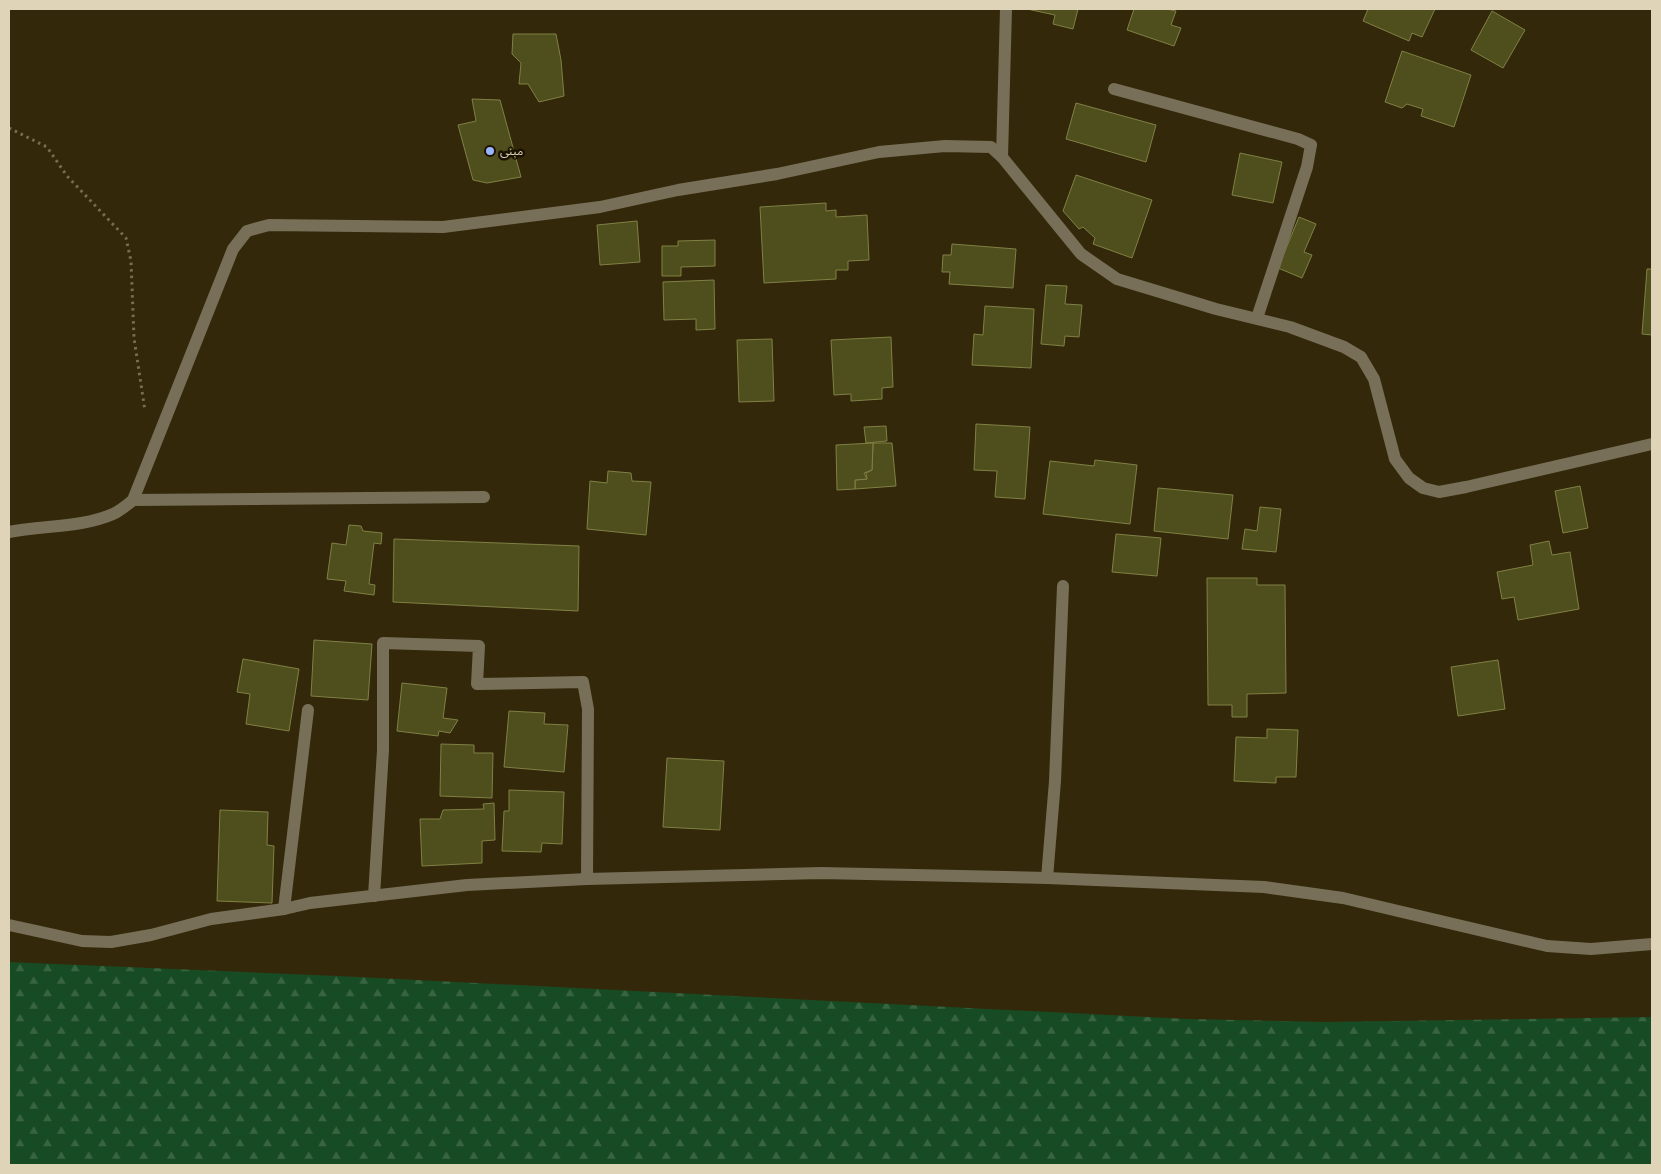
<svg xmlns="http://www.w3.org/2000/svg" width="1661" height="1174" viewBox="0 0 1661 1174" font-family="'DM Sans','Noto Sans Arabic',sans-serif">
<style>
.forest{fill:url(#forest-firs)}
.building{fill:#4f4f1d;stroke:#808045}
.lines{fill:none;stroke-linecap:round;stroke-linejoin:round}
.path{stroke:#786d4f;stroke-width:3;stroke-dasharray:2.5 4;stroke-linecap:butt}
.minor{stroke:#786f58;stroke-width:12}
.poi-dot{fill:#9ab5fd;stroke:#1a1100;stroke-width:2}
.labels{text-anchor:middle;stroke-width:5;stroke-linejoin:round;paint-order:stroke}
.poi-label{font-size:12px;fill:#dfd4b7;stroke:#1a1100;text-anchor:start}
</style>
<defs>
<pattern id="forest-firs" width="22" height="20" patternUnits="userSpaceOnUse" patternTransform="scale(1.25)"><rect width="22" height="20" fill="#174b24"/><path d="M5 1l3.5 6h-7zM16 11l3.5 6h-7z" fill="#386442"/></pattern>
</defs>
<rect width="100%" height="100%" fill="#34280a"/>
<!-- forest -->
<polygon class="forest" points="9,962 338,976 1188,1019 1325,1022 1652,1017 1652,1165 9,1165"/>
<!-- building -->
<g class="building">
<polygon points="1027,9 1078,9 1073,29 1053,24 1055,15"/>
<polygon points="1134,9 1167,9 1176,11 1171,25 1181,28 1174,46 1127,30"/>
<polygon points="1368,9 1435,9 1422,37 1412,33 1409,41 1363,21"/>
<polygon points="1492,11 1525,30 1503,68 1471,50"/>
<polygon points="513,34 556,34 561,60 564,96 539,102 528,84 519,84 521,63 512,54"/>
<polygon points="1402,51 1471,75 1454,127 1421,116 1423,109 1407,104 1402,108 1385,102"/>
<polygon points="472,99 500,100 521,177 487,183 473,180 458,125 476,121"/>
<polygon points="1076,103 1156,125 1146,162 1066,139"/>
<polygon points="1240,153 1282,162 1273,203 1232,195"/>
<polygon points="1076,175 1152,200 1132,258 1093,244 1095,238 1083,227 1079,229 1063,211"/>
<polygon points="826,203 826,211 836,210 836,217 867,215 869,260 848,261 848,270 836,270 836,279 764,283 760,207"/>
<polygon points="1299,217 1316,224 1304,252 1312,255 1302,278 1278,268"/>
<polygon points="637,221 640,262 600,265 597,225"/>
<polygon points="715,240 715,266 681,267 681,276 662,276 662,246 678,246 678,241"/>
<polygon points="952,244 1016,249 1013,288 949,284 950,272 942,272 943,255 951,255"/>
<polygon points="1647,269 1652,269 1652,335 1642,334"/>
<polygon points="714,280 715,329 696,330 696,319 664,320 663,282"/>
<polygon points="1046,285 1067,286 1065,304 1082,305 1079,337 1065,336 1064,346 1041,344"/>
<polygon points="985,306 1034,309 1031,368 972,365 974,334 983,335"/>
<polygon points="891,337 893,387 882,388 882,399 851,401 851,394 834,395 831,340"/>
<polygon points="772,339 774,401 739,402 737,340"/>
<polygon points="976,424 1030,427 1025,499 995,497 997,471 974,470"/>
<polygon points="886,426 887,441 866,443 864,427"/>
<polygon points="873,443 892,443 896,486 855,489 855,480 867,479 866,473 872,470"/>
<polygon points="873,443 872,470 864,473 867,479 855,480 855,489 837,490 836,445"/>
<polygon points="1095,460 1137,465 1130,524 1043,514 1050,461 1094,466"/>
<polygon points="608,471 631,473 632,481 651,482 646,535 587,529 590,481 607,483"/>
<polygon points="1580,486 1588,528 1563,533 1555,491"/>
<polygon points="1158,488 1233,495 1228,539 1154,531"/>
<polygon points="1260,507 1281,509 1276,552 1242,549 1245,529 1257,531"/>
<polygon points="349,525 361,526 363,531 382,533 381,544 374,543 369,584 375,585 374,595 344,591 346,581 327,579 332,543 346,545"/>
<polygon points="1116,534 1161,538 1157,576 1112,572"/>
<polygon points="394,539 579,546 578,611 393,602"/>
<polygon points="1549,541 1552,555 1570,552 1579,609 1518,620 1514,597 1502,599 1497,572 1533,565 1530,545"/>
<polygon points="1207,578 1257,578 1257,585 1285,585 1286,693 1247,694 1247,717 1232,717 1232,705 1208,705"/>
<polygon points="314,640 372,644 368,700 311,696"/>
<polygon points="243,659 299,669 289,731 246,724 250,694 237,692"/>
<polygon points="1498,660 1505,709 1458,716 1451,667"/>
<polygon points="402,683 447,688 443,718 458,720 450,733 439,731 438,736 397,731"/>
<polygon points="509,711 545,713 544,724 568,725 564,772 504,767"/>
<polygon points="1267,729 1298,730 1296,777 1276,777 1276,783 1234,781 1236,737 1267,738"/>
<polygon points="441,744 474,745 474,753 493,753 492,798 440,796"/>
<polygon points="667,758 724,761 720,830 663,827"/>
<polygon points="509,790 564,792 562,844 542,843 541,852 502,851 504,811 509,811"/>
<polygon points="494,803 495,840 482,841 482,863 422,866 420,819 440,819 443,810 484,809 483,804"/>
<polygon points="220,810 268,812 267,845 274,846 272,903 217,901"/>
</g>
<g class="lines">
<!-- path -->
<polyline class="path" points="9,128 47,147 67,176 126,238 131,261 134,338 145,411"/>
<!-- minor -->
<g class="minor">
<polyline points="1114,89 1298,139 1311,145 1307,167 1257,318"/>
<polyline points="1002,157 1006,9"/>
<polyline points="133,500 484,497"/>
<path d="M9,532C43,525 81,528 113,514C120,511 127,505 133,500L233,249L247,231L269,225L443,227L600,207L678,190L777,174L879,152L945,146L991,147L1002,157L1081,254L1117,279L1216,309L1290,327L1344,347L1361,357L1374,379L1395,459L1409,478L1423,488L1439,492L1466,487L1652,444"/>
<polyline points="1047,878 1055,781 1063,586"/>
<polyline points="374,896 383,750 383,643 479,646 477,684 583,682 588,709 587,879"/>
<polyline points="284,909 308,710"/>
<polyline points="9,925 82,941 111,942 151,935 211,919 284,909 310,903 467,885 587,879 821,873 1047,878 1264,887 1343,898 1547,946 1591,949 1652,944"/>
</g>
</g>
<!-- markers -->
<circle class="poi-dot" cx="490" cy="151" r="5"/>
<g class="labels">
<!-- poi labels -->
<g class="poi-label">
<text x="500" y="155">مبنى</text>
</g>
</g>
<!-- border -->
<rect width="1661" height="1174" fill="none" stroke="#dfd4b7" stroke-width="20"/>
</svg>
